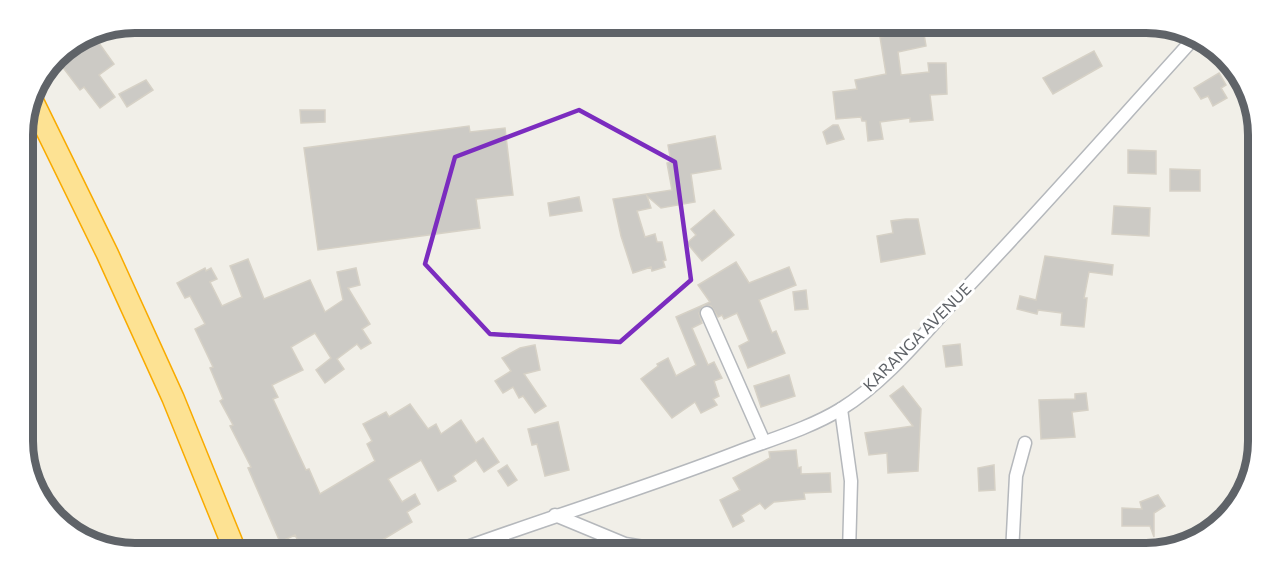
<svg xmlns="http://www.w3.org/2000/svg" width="1281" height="576" viewBox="0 0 1281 576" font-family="Commissioner,sans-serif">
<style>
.building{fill:#cccac5;stroke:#d6d1c6;stroke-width:1.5}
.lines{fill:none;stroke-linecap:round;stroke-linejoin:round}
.street-casing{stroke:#b5b8bc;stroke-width:15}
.highway-casing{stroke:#f9ab00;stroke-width:24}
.street{stroke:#fff;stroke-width:12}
.highway{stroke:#fde293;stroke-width:21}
.marked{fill:none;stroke:#7b2cbf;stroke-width:4.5;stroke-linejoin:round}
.labels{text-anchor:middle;stroke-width:6;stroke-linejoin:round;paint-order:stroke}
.street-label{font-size:16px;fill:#5f6368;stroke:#fff}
.rim{fill:none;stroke:#5f6368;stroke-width:8}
</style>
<rect width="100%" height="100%" fill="#f1efe8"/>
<!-- building -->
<g class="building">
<polygon points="898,22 922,22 926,46 898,52 901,75 929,72 928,63 946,63 947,94 930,95 933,120 910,122 910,118 880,122 883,139 868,141 866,121 862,121 861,117 836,119 833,92 857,89 855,80 886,74 880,37 900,34"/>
<polygon points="96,39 114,64 99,75 115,97 100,108 84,87 80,90 61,65"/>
<polygon points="1094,51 1102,66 1053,94 1043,78"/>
<polygon points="1219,73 1226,85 1221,88 1227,98 1213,106 1208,96 1201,99 1194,88"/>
<polygon points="146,80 153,90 127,107 119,94"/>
<polygon points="300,110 325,110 325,122 301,123"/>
<polygon points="833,125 838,125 844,139 827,144 823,132"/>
<polygon points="469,126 470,132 505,128 513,195 476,199 480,228 318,250 304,148"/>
<polygon points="715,136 721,169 691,174 695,202 661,208 647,196 651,208 637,211 645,237 655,234 657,242 662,242 666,260 663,261 665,267 652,271 651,267 633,273 621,236 613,199 672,190 667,163 671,162 668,145"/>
<polygon points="1128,150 1156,151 1156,174 1128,173"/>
<polygon points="1170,169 1200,170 1200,191 1170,191"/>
<polygon points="579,197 582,211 550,216 548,203"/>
<polygon points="1114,206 1150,208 1149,236 1112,234"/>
<polygon points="714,210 734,235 702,261 687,243 696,235 691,229"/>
<polygon points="906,219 918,219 925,254 881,262 877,236 893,233 891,221"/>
<polygon points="1045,256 1113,265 1112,275 1089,272 1084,298 1087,298 1084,327 1061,325 1062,313 1038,310 1037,314 1017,309 1020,296 1036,300"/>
<polygon points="248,259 264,299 310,280 325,312 343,300 337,272 356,268 360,285 348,288 370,324 362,329 371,343 361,349 357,344 337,359 344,369 325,383 316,370 331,358 315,333 291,347 303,370 272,385 278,397 273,399 306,470 309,469 320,494 375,461 367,444 372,441 363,424 386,412 389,417 410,404 428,429 436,424 441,434 461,420 476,443 483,438 499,462 484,472 476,460 453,476 456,481 438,491 421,460 388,479 402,502 415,494 420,504 407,512 412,522 361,553 304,553 295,535 280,542 248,468 251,467 230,426 233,425 220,401 223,399 210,368 213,367 195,329 205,324 190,296 185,298 177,283 205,268 206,271 211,268 217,279 210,282 222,306 242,297 230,266"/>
<polygon points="736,262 749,283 789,267 796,285 759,300 772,333 776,331 785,353 748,368 739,346 749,341 737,313 724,319 722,315 718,317 711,306 703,306 699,313 702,323 692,328 708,365 714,362 722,378 714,381 719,396 713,399 717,405 701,413 695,402 672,418 641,379 658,366 657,364 668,358 676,376 696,365 676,317 710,302 698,285"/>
<polygon points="806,290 808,309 795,310 793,292"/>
<polygon points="960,344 962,365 946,367 943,346"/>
<polygon points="535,345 540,370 524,374 546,406 535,413 523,396 519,398 513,387 503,393 495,381 511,371 502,358 520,348"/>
<polygon points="789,375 795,396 761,407 754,386"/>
<polygon points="903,386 921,409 918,471 888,473 887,453 869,455 865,433 913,426 890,396"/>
<polygon points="1086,393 1088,410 1072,412 1075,437 1041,439 1039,400 1075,399 1075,394"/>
<polygon points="558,422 569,470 545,476 537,444 532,445 528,429"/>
<polygon points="796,450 798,468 801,467 801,474 830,473 831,492 804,493 805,499 774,502 765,509 760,503 741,515 744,521 733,527 720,500 740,490 733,478 770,458 769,452"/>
<polygon points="507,465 517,480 508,486 498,471"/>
<polygon points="994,465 995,490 979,491 978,468"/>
<polygon points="1158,495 1165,506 1154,513 1154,537 1150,526 1122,526 1122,508 1142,509 1140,502"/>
</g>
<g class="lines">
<defs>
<g id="street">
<polyline points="707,313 764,442"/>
<polyline points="841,409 851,481 849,553"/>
<polyline points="555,515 625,544 656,549 776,553"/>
<path d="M451,553C546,518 643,489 738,452C772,439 810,428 841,409C885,382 921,337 956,299C1038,213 1116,124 1196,36"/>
<polyline points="1012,553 1016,476 1025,443"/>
</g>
<polyline id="highway" points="31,98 107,253 173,398 236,553"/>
</defs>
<!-- street casing -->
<use href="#street" class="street-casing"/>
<!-- highway casing -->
<use href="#highway" class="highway-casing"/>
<!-- street -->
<use href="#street" class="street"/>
<!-- highway -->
<use href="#highway" class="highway"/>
</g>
<!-- marked area -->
<path class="marked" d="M579,110L675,162L691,280L620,342L490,334L425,264L455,157Z"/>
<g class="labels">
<!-- street labels -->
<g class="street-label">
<text transform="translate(917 337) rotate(-45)" y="6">KARANGA AVENUE</text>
</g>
</g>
<!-- crop -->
<path d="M0 0H1281V576H0ZM135 33H1146A102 102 0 0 1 1248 135V441A102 102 0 0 1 1146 543H135A102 102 0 0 1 33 441V135A102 102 0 0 1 135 33Z" fill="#fff" fill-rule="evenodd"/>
<path class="rim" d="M135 33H1146A102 102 0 0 1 1248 135V441A102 102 0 0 1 1146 543H135A102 102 0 0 1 33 441V135A102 102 0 0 1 135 33Z"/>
</svg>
